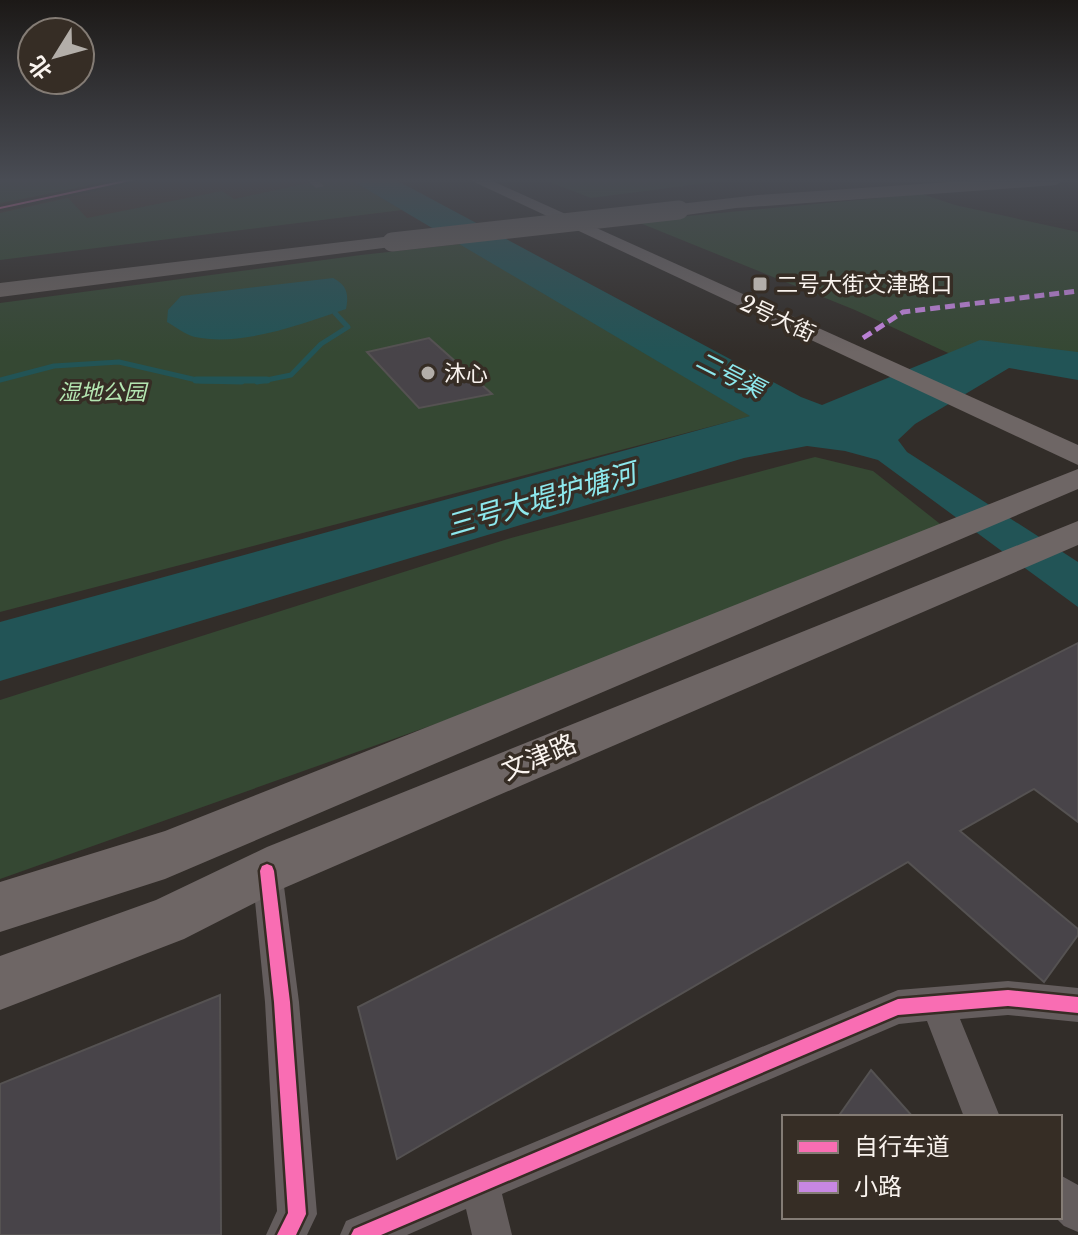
<svg xmlns="http://www.w3.org/2000/svg" width="1078" height="1235" viewBox="0 0 1078 1235" font-family="'Libre Baskerville','Noto Sans SC',serif">
<style>
.built{fill:#413327}
.green{fill:#354833}
.water{fill:#225456}
.lines{fill:none;stroke-linecap:round;stroke-linejoin:round}
.stream-far1{stroke:#225456;stroke-width:5}
.stream{stroke:#225456;stroke-width:7}
.building{fill:#484449;stroke:#555252;stroke-width:2}
.minor{fill:#645d5d;fill-rule:evenodd}
.primary{fill:#6e6665;fill-rule:evenodd}
.motorway{fill:#6b6360;fill-rule:evenodd}
.motorway-bridge{stroke:#6b6360;stroke-width:19}
.quiet{stroke:#c787e3;stroke-width:5;stroke-dasharray:10 5;stroke-linecap:butt}
.cycleway-casing{stroke:#362d25;stroke-width:5}
.cycleway{fill:#f96db3;fill-rule:evenodd}
.poi-dot{fill:#b3aea9;stroke:#362d25;stroke-width:3}
.labels{text-anchor:middle;stroke-width:7;stroke-linejoin:round;paint-order:stroke}
.far-poi-label{font-size:22px;fill:#f9f3ee;stroke:#362d25;text-anchor:start}
.far-street-label{font-size:22px;fill:#f9f3ee;stroke:#362d25}
.far-park-label{font-size:22px;font-style:italic;fill:#b4e6b1;stroke:#362d25}
.far-water-label{font-size:24px;font-style:italic;fill:#8de8ed;stroke:#362d25}
.street-label{font-size:26px;fill:#f9f3ee;stroke:#362d25}
.water-label{font-size:28px;font-style:italic;fill:#8de8ed;stroke:#362d25}
</style>
<rect width="100%" height="100%" fill="#322d29"/>
<!-- built -->
<polygon class="built" points="0,180 351,180 402,210 0,259"/>
<!-- green -->
<g class="green">
<polygon points="0,180 122,180 0,203"/>
<polygon points="311,180 351,180 402,210 0,260 0,213 68,198 87,218 222,191 234,199 313,182"/>
<polygon points="544,180 730,180 591,198"/>
<polygon points="922,194 955,205 1078,232 1078,372 959,358 855,310 635,221"/>
<polygon points="461,244 751,416 0,612 0,303 361,255"/>
<polygon points="815,457 873,471 958,538 0,879 0,700 511,538"/>
</g>
<!-- water -->
<g class="water">
<polygon points="351,180 396,180 801,397 822,405 980,340 1078,352 1078,380 1009,368 915,424 898,440 907,452 1078,562 1078,607 878,460 845,451 807,446 744,458 0,681 0,622 750,416"/>
<path d="M333,278C347,285 349,294 346,309C302,324 241,347 195,337C186,335 176,327 167,322L168,310L181,296Z"/>
</g>
<g class="lines">
<!-- stream-far1 -->
<g class="stream-far1">
<polyline points="0,380 54,366 119,362 201,381 242,382"/>
<polyline points="257,382 291,375 321,344 348,327 335,313"/>
</g>
<!-- stream -->
<polyline class="stream" points="196,380 267,380"/>
</g>
<!-- building -->
<g class="building">
<polygon points="429,338 492,394 419,408 367,352"/>
<polygon points="1078,643 1078,822 1034,789 960,831 1078,929 1078,935 1044,982 908,862 397,1159 358,1007"/>
<polygon points="220,995 221,1235 0,1235 0,1084"/>
<polygon points="871,1070 913,1117 838,1117"/>
</g>
<g class="lines">
<!-- minor -->
<g class="minor">
<polygon points="118,180 137,180 0,211 0,205"/>
<polygon points="307,180 317,180 324,186 316,188"/>
<polygon points="267,856 277,861 282,871 299,1002 317,1214 307,1235 266,1235 277,1211 265,1002 252,871 257,861"/>
<polygon points="1008,981 1078,988 1078,1022 1008,1015 960,1019 1000,1117 964,1117 927,1021 899,1024 502,1194 512,1235 472,1235 466,1209 407,1235 340,1235 346,1221 898,990"/>
<polygon points="1060,1175 1078,1185 1078,1232 1064,1226 1055,1217 1060,1217"/>
</g>
<!-- primary -->
<g class="primary">
<polygon points="470,180 490,180 1078,445 1078,465"/>
<polygon points="1078,469 1078,489 165,879 0,932 0,882 165,831"/>
<polygon points="1078,521 1078,545 284,888 184,939 0,1010 0,956 156,900 267,847"/>
</g>
<!-- motorway -->
<g class="motorway">
<polygon points="979,180 1064,180 1056,185 736,208 679,216 670,210 679,204 758,195"/>
<polygon points="392,236 399,238 402,242 399,246 0,297 0,283"/>
</g>
<!-- motorway-bridge -->
<polyline class="motorway-bridge" points="392,242 679,210"/>
<!-- quiet -->
<polyline class="quiet" points="863,338 903,312 1078,291"/>
<defs>
<g id="cycleway">
<polygon points="125,180 135,180 0,209 0,207"/>
<polygon points="267,864 272,866 274,871 290,1002 306,1214 296,1235 277,1235 288,1213 274,1002 260,871 262,866"/>
<polygon points="1008,990 1078,997 1078,1013 1008,1006 898,1015 381,1235 351,1235 354,1229 898,999"/>
</g>
</defs>
<!-- cycleway casing -->
<use href="#cycleway" class="cycleway-casing"/>
<!-- cycleway -->
<use href="#cycleway" class="cycleway"/>
</g>
<!-- sky -->
<linearGradient id="sky" x2="0" y2="1"><stop stop-color="#1c1917"/><stop offset="0.51" stop-color="#494c54"/><stop offset="1" stop-color="#494c54" stop-opacity="0"/></linearGradient>
<rect width="1078" height="353" fill="url(#sky)"/>
<!-- markers -->
<g class="poi-dot">
<rect x="752" y="276" width="16" height="16" rx="4"/>
<circle cx="428" cy="373" r="8"/>
</g>
<g class="labels">
<!-- far-poi labels -->
<g class="far-poi-label">
<text x="776" y="292">二号大街文津路口</text>
<text x="444" y="381">沐心</text>
</g>
<!-- far-street labels -->
<g class="far-street-label">
<text transform="translate(778 318) rotate(25)" y="8">2号大街</text>
</g>
<!-- far-park labels -->
<g class="far-park-label">
<text x="102" y="400">湿地公园</text>
</g>
<!-- far-water labels -->
<g class="far-water-label">
<text transform="translate(730 375) rotate(27)" y="8">二号渠</text>
</g>
<!-- street labels -->
<g class="street-label">
<text transform="translate(539 757) rotate(-23)" y="9">文津路</text>
</g>
<!-- water labels -->
<g class="water-label">
<text transform="translate(541 499) rotate(-16)" y="10">三号大堤护塘河</text>
</g>
</g>
<!-- legend -->
<rect x="782" y="1115" width="280" height="104" fill="#362d25" stroke="#847c75" stroke-width="2"/>
<rect x="798" y="1141" width="40" height="12" fill="#f96db3" stroke="#847c75" stroke-width="2"/>
<text x="854" y="1155" font-size="24" fill="#f9f3ee">自行车道</text>
<rect x="798" y="1181" width="40" height="12" fill="#c787e3" stroke="#847c75" stroke-width="2"/>
<text x="854" y="1195" font-size="24" fill="#f9f3ee">小路</text>
<!-- north arrow -->
<g transform="translate(56 56) rotate(233)"><circle r="38" fill="#362d25" stroke="#847c75" stroke-width="2"/>
<path d="M0-6L14 30L0 20L-14 30Z" fill="#b3aea9"/>
<text y="-12" font-size="22" font-weight="bold" text-anchor="middle" fill="#f9f3ee">北</text>
</g>
</svg>
